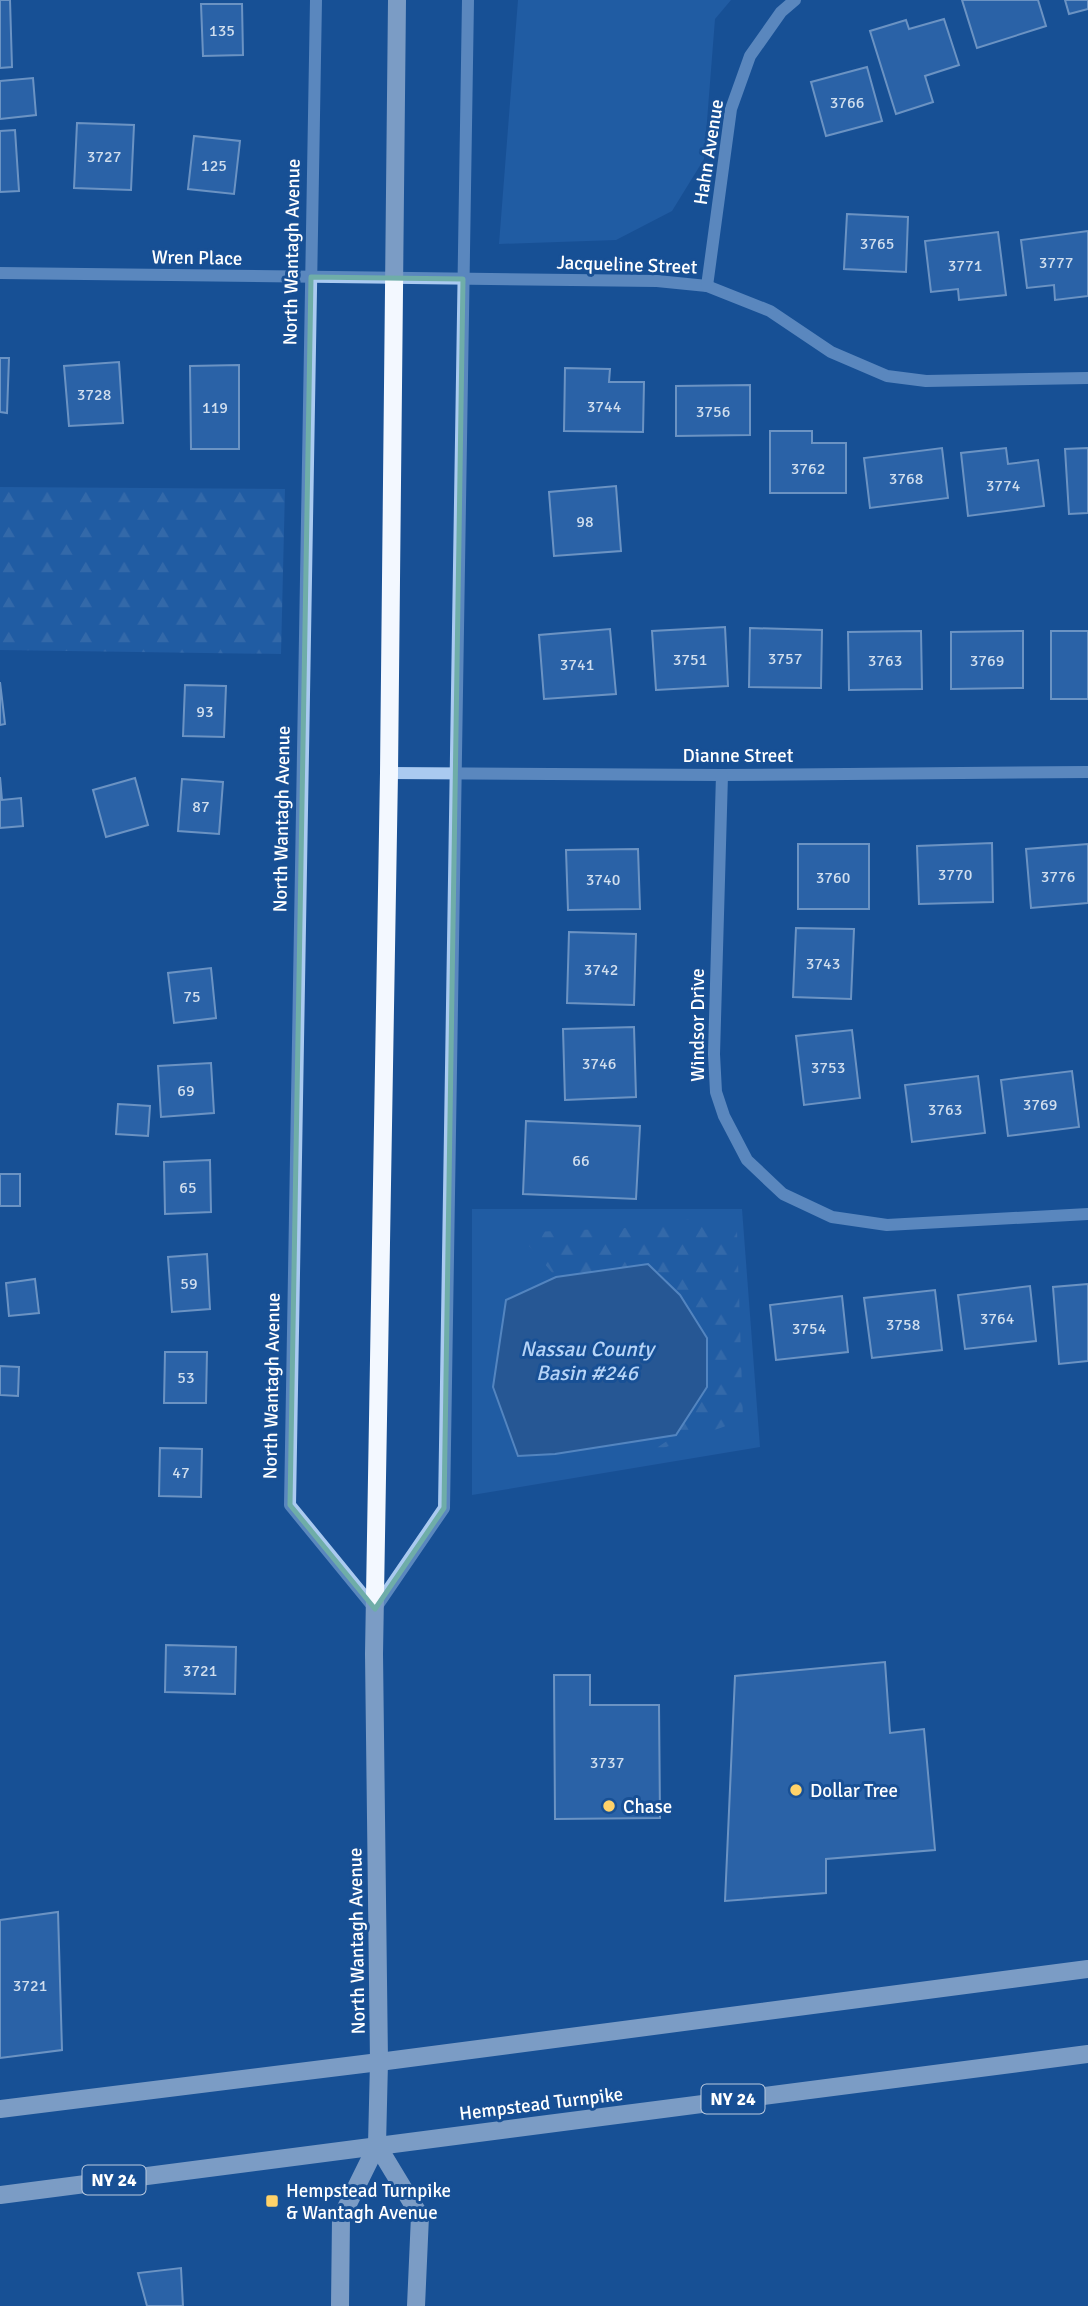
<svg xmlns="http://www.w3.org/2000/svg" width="1088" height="2306" viewBox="0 0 1088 2306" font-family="Signika,sans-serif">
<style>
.green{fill:#2c6ab3}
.forest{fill:url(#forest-firs)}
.water{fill:#386092;stroke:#9cc5f3;stroke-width:2}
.building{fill:#4179bc;stroke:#d0e4fb;stroke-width:2}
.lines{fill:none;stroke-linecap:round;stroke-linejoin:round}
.minor{stroke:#aacaf0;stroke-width:12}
.major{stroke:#f3f8ff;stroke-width:18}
.marked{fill:none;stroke:#6fada8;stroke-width:5;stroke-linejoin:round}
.poi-dot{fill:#ffd269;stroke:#185095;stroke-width:2.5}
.labels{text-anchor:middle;stroke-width:6;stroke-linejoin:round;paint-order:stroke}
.number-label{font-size:16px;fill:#d0deee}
.shield{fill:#185095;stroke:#bacadf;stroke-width:2}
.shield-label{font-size:18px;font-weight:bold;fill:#fff}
.street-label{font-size:19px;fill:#fff;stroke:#185095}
.poi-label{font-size:19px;fill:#fff;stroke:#185095;text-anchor:start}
.water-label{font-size:21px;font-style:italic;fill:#b6d4f7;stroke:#185095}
</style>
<defs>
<pattern id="forest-firs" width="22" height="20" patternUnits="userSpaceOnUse" patternTransform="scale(1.75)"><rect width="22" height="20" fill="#2c6ab3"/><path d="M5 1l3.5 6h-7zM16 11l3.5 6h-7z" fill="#5688c2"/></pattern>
</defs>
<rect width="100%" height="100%" fill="#185095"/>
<!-- green -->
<g class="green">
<polygon points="518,0 731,0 715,19 704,159 672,211 616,240 499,244"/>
<polygon points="472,1209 742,1209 760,1447 472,1495"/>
</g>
<!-- forest -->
<g class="forest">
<polygon points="0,487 285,489 281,654 0,650"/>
<polygon points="693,1219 724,1221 737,1230 743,1420 649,1453 676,1435 707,1387 707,1338 680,1295 648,1264 556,1277 529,1246 533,1232 626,1228"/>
</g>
<!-- water -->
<polygon class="water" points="648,1264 680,1295 707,1338 707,1387 676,1435 555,1454 518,1456 493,1387 506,1300 556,1277"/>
<!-- building -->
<g class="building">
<polygon points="0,0 10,0 12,67 0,68"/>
<polygon points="962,0 1038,0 1046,26 977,48"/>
<polygon points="1065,0 1088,0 1088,9 1069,14"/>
<polygon points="201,4 242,4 243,55 203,56"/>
<polygon points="944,19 959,65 925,76 933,102 896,114 870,31 906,20 909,29"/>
<polygon points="867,67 882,121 826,136 811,82"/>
<polygon points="33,78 36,115 0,119 0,81"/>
<polygon points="77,123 134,125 131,190 74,188"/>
<polygon points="15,130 19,191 0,192 0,131"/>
<polygon points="194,136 240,141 234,194 188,189"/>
<polygon points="847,214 908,217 906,272 844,269"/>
<polygon points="1088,231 1088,296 1055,300 1054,285 1027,288 1021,240"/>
<polygon points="998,232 1006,295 959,300 958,289 931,292 925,241"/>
<polygon points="0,358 9,358 7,413 0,412"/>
<polygon points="119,362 123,423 69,426 64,366"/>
<polygon points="239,365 239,449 191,449 190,366"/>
<polygon points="565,368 610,369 609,382 644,382 643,432 564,431"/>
<polygon points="750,385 750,435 676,436 676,386"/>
<polygon points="770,431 812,431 812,443 846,443 846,493 770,493"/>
<polygon points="942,448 948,498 870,508 864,458"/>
<polygon points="1006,448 1008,464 1038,460 1044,506 968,516 961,453"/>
<polygon points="1088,448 1088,513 1069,514 1065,449"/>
<polygon points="616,486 621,551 554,556 549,492"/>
<polygon points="725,627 728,686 656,690 652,631"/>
<polygon points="750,628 822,630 821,688 749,687"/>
<polygon points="610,629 616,694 544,699 539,635"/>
<polygon points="921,631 922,689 849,690 848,632"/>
<polygon points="1023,631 1023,688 951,689 951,632"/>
<rect x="1051" y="631" width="37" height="68"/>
<polygon points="0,682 5,724 0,725"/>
<polygon points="185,685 226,686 224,737 183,736"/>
<polygon points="0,777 2,800 21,798 23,826 0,828"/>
<polygon points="135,778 148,825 106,837 93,790"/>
<polygon points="182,779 223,782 219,834 178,831"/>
<polygon points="992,843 993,902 919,904 917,846"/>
<rect x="798" y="844" width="71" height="65"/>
<polygon points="1088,844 1088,903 1031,908 1026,849"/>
<polygon points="638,849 640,909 568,910 566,850"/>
<polygon points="796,928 854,929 851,999 793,997"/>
<polygon points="569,932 636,934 634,1005 567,1003"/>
<polygon points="211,968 216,1018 174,1023 168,973"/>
<polygon points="634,1027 636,1097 565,1100 563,1029"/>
<polygon points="852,1030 860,1098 804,1105 796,1036"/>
<polygon points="211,1063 214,1113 161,1117 158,1066"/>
<polygon points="1072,1071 1079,1127 1008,1136 1001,1080"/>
<polygon points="978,1076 985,1133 912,1142 905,1085"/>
<polygon points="118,1104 150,1106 148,1136 116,1134"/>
<polygon points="526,1121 640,1126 636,1199 523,1194"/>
<polygon points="210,1160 211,1212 165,1214 164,1162"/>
<rect x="0" y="1174" width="20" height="32"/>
<polygon points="207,1254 210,1309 172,1312 168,1257"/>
<polygon points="35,1279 39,1313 9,1316 6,1283"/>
<polygon points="1088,1284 1088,1361 1059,1364 1053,1287"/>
<polygon points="1030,1286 1036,1341 965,1349 958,1295"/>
<polygon points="935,1290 942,1350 872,1358 864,1298"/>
<polygon points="842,1296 848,1352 776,1360 770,1305"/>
<polygon points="165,1352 207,1352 206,1403 164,1403"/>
<polygon points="0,1366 19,1367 18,1396 0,1395"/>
<polygon points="160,1448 202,1449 201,1497 159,1496"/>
<polygon points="166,1645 236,1647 235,1694 165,1692"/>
<polygon points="885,1662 890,1733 924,1729 935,1850 826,1859 826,1893 725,1901 735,1676"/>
<polygon points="554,1675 590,1675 590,1705 659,1705 660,1818 555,1819"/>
<polygon points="58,1912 62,2050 0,2058 0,1920"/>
<polygon points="181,2268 183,2306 147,2306 138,2273"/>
</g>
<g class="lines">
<!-- minor -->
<g class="minor">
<polyline points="316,0 290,1505 375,1609 444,1508 468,0"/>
<polyline points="0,273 657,281 707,286 770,311 831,352 887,376 926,381 1088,378"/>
<polyline points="707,286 731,109 750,56 781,12 795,0"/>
<polyline points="389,773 722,775 1088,772"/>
<polyline points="722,775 714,1054 716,1092 724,1116 747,1160 783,1194 832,1217 887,1225 1088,1214"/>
</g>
<!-- major -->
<g class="major">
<polyline points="0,2109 379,2062 1088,1969"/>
<polyline points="377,2145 420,2216 416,2306"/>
<polyline points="0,2195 1088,2054"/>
<polyline points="340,2306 341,2218 377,2145 379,2062 374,1654 389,773 397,0"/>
</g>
</g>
<!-- marked area -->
<path d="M0 0H1088V2306H0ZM311,277L463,279L444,1508L375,1609L290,1505Z" fill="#185095" fill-opacity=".55" fill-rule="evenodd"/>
<path class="marked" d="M311,277L463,279L444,1508L375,1609L290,1505Z"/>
<!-- markers -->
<g class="poi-dot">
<circle cx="796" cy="1790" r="7"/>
<circle cx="609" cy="1806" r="7"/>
<rect x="265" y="2194" width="14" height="14" rx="3.5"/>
</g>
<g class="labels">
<!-- number labels -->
<g class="number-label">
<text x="222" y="36">135</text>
<text x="847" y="108">3766</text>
<text x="104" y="162">3727</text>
<text x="214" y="171">125</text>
<text x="877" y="249">3765</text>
<text x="1056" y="268">3777</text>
<text x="965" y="271">3771</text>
<text x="94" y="400">3728</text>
<text x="604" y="412">3744</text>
<text x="215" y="413">119</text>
<text x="713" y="417">3756</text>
<text x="808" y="474">3762</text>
<text x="906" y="484">3768</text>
<text x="1003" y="491">3774</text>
<text x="585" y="527">98</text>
<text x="785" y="664">3757</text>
<text x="690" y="665">3751</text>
<text x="885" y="666">3763</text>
<text x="987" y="666">3769</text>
<text x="577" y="670">3741</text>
<text x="205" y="717">93</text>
<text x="201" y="812">87</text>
<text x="955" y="880">3770</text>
<text x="1058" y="882">3776</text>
<text x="833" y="883">3760</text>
<text x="603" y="885">3740</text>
<text x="823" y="969">3743</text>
<text x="601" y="975">3742</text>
<text x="192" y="1002">75</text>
<text x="599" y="1069">3746</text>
<text x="828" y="1073">3753</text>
<text x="186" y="1096">69</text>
<text x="1040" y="1110">3769</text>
<text x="945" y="1115">3763</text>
<text x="581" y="1166">66</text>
<text x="188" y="1193">65</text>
<text x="189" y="1289">59</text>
<text x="997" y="1324">3764</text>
<text x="903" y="1330">3758</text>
<text x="809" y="1334">3754</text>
<text x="186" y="1383">53</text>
<text x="181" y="1478">47</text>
<text x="200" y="1676">3721</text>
<text x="607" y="1768">3737</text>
<text x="30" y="1991">3721</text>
</g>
<!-- shield labels -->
<g class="shield">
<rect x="701.5" y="2084.5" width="63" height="29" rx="5"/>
<rect x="82.5" y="2165.5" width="63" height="29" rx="5"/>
</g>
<g class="shield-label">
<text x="733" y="2105">NY 24</text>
<text x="114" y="2186">NY 24</text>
</g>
<!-- street labels -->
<g class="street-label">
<text transform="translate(708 152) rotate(-81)" y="7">Hahn Avenue</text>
<text transform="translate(291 252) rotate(-89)" y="7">North Wantagh Avenue</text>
<text transform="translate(197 257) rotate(1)" y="7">Wren Place</text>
<text transform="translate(627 264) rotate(2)" y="7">Jacqueline Street</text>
<text x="738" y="762">Dianne Street</text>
<text transform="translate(281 819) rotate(-89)" y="7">North Wantagh Avenue</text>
<text transform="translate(697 1025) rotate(-90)" y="7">Windsor Drive</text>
<text transform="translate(271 1386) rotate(-89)" y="7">North Wantagh Avenue</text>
<text transform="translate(356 1941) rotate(-91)" y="7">North Wantagh Avenue</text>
<text transform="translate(541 2103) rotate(-7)" y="7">Hempstead Turnpike</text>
</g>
<!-- poi labels -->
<g class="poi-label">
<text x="810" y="1797">Dollar Tree</text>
<text x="623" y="1813">Chase</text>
<text x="286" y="2197">Hempstead Turnpike<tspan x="286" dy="22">&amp; Wantagh Avenue</tspan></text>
</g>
<!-- water labels -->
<g class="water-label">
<text x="587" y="1356">Nassau County<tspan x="587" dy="24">Basin #246</tspan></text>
</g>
</g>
</svg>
